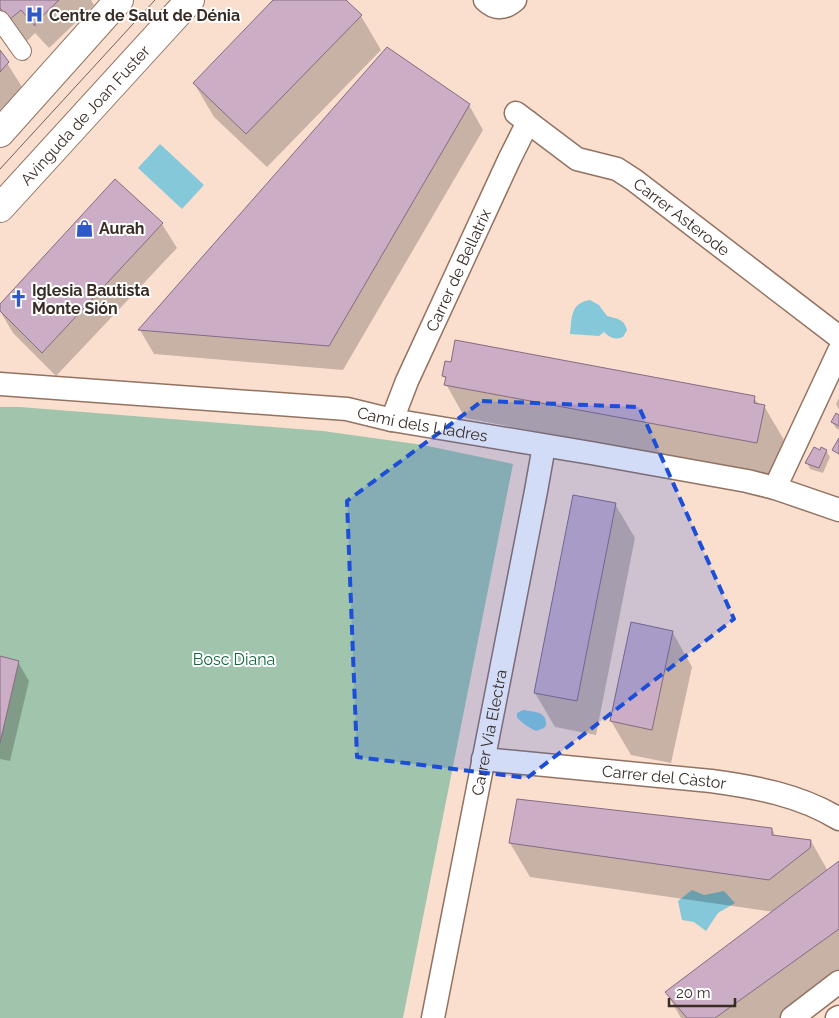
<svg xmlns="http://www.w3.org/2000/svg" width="839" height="1018" viewBox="0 0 839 1018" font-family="Raleway,sans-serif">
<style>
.green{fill:#a0c4ac}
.water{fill:#85c8da}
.shadow{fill:#0003}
.building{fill:#cbaec5;stroke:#866a80}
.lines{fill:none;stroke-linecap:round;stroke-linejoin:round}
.pedestrian-casing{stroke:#927362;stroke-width:20}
.minor-casing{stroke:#927362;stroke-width:25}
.secondary-casing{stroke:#927362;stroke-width:30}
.pedestrian{stroke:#fff;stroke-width:18}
.minor{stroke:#fff;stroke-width:22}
.secondary{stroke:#fff;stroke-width:28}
.tram{stroke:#716056;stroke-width:1}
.marked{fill:#1d4ed8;fill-opacity:0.2;stroke:#1d4ed8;stroke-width:4;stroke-dasharray:10 6;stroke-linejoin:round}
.labels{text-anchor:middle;stroke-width:4;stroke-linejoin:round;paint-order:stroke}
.poi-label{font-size:16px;font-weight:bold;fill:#392c25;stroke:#fff;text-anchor:start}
.street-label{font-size:16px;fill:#392c25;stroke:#fff}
.park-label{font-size:16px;fill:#15673e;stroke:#fff}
</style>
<rect width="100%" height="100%" fill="#fadfcf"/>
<!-- green -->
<polygon class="green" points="0,407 20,407 323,431 423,445 513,464 403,1018 0,1018"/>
<!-- water -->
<g class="water">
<polygon points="160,144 204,185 182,209 138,168"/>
<path d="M590,300L599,305L607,316C618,319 624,319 627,330L623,337C615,340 610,338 604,332L599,336L570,334C572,318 570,303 590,300Z"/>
<path d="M523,710C534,712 547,711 546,725L544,728L536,731C531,729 519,721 517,717V713Z"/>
<polygon points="692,890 704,895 724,891 735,903 718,913 706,931 694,922 682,920 678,901"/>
</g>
<!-- shadow -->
<g class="shadow">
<polygon points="0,0 91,0 94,5 49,48 35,33 24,44 0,10"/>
<polygon points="275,0 344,0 361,16 381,50 267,167 214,117 194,83"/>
<polygon points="0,52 22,87 0,112"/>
<polygon points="469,105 483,130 343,370 154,354 140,330"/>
<polygon points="115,180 162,224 177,248 56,376 13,333 0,311 0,306"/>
<polygon points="443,375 754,398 759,405 764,406 784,440 777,477 465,418 446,384 446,380"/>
<polygon points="839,398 839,409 836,404"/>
<polygon points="839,416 839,430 836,428 832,422"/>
<polygon points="820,451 826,451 830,457 823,473 810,469 807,463"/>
<polygon points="615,504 635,538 596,735 555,727 535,693"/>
<polygon points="673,633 692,667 671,763 631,755 611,721"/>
<polygon points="0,658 18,662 29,681 10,761 0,759"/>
<polygon points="772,829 776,837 811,841 828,871 839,862 839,977 782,1018 681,1018 666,992 774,912 530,877 510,843"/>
</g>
<!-- building -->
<g class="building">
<polygon points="0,0 59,0 35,23 35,26 21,10 9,20 0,8"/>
<polygon points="273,0 346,0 362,15 246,134 193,83"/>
<polygon points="387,47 470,104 329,346 138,330"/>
<polygon points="0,50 9,62 0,72"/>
<polygon points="115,179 163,223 42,353 0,311 0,304"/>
<polygon points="455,340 755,396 754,403 765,405 757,443 444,385 446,377 442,376 445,361 451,362"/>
<polygon points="836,413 839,415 839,426 831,422"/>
<polygon points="839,438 839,454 832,450"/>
<polygon points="814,447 820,450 821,447 827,450 819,468 805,463"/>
<polygon points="573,495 616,503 577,701 534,693"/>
<polygon points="631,622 673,631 652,730 610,721"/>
<polygon points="0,656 19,661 0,743"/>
<polygon points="517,799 772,828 772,835 811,840 810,848 769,880 509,843"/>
<polygon points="839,861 839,929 715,1018 687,1018 665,992"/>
</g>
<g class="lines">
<defs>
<polyline id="pedestrian" points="0,20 22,51"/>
<g id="minor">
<path d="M485,0C495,10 505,9 515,0"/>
<path id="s1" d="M516,113L577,159L617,169L634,180L839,337"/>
<path id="s2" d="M0,384L347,409L392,420L591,453L747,481L775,488L839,510"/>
<path id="s3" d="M392,420L407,381L509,160L528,122"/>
<polyline points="775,488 839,351"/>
<path id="s4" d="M483,759L711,781C755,787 800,795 839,819"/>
<path id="s5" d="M433,1018L536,491L544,446"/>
<polyline points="792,1018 839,982"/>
<polyline points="837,1018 839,1017"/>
</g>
<g id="secondary">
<polyline points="0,133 119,0"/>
<path id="s6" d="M0,208L190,0"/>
</g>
</defs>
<!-- pedestrian casing -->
<use href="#pedestrian" class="pedestrian-casing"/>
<!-- minor casing -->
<use href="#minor" class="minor-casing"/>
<!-- secondary casing -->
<use href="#secondary" class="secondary-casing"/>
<!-- pedestrian -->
<use href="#pedestrian" class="pedestrian"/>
<!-- minor -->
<use href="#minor" class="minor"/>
<!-- secondary -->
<use href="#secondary" class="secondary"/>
<!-- tram -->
<polyline class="tram" points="0,169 155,0"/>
</g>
<!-- marked area -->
<path class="marked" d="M482,401L639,407L734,619L527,778L357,757L347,501Z"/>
<!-- icons -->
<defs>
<symbol id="hospital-bare" viewBox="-9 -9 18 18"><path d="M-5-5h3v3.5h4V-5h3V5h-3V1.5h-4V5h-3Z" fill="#3059c8" stroke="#fff" stroke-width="2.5" paint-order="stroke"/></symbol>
<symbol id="shop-bare" viewBox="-9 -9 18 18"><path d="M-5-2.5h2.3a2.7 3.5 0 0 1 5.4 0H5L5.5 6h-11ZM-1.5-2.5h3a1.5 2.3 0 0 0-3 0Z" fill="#3059c8" stroke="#fff" stroke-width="2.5" paint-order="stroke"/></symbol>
<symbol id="church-bare" viewBox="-9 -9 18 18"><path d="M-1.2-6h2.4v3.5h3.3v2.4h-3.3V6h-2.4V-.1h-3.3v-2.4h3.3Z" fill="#3059c8" stroke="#fff" stroke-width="2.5" paint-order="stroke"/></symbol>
</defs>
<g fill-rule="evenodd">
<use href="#hospital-bare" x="22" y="2" width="25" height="25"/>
<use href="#shop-bare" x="72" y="216" width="25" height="25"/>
<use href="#church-bare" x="6" y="286" width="25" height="25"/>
</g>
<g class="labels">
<!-- poi labels -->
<g class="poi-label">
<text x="49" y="21">Centre de Salut de Dénia</text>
<text x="99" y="234">Aurah</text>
<text x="32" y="296">Iglesia Bautista<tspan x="32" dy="18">Monte Sión</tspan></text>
</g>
<!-- street labels -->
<g class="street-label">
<text dy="6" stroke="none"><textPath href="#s6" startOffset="126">Avinguda de Joan Fuster</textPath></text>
<text dy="6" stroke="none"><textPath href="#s1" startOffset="198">Carrer Asterode</textPath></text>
<text dy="6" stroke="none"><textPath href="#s3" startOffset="164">Carrer de Bellatrix</textPath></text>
<text dy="6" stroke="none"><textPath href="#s2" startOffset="425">Camí dels Lladres</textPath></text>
<text dy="6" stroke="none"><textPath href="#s5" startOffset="291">Carrer Via Electra</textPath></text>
<text dy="6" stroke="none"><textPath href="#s4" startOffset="182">Carrer del Càstor</textPath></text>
</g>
<!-- park labels -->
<g class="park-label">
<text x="234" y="665">Bosc Diana</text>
</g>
</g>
<!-- scale -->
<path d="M669 998v8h66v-8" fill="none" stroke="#392c25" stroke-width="2.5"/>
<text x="676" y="998" font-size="15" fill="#392c25" stroke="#ffffff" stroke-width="4" paint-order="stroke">20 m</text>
</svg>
